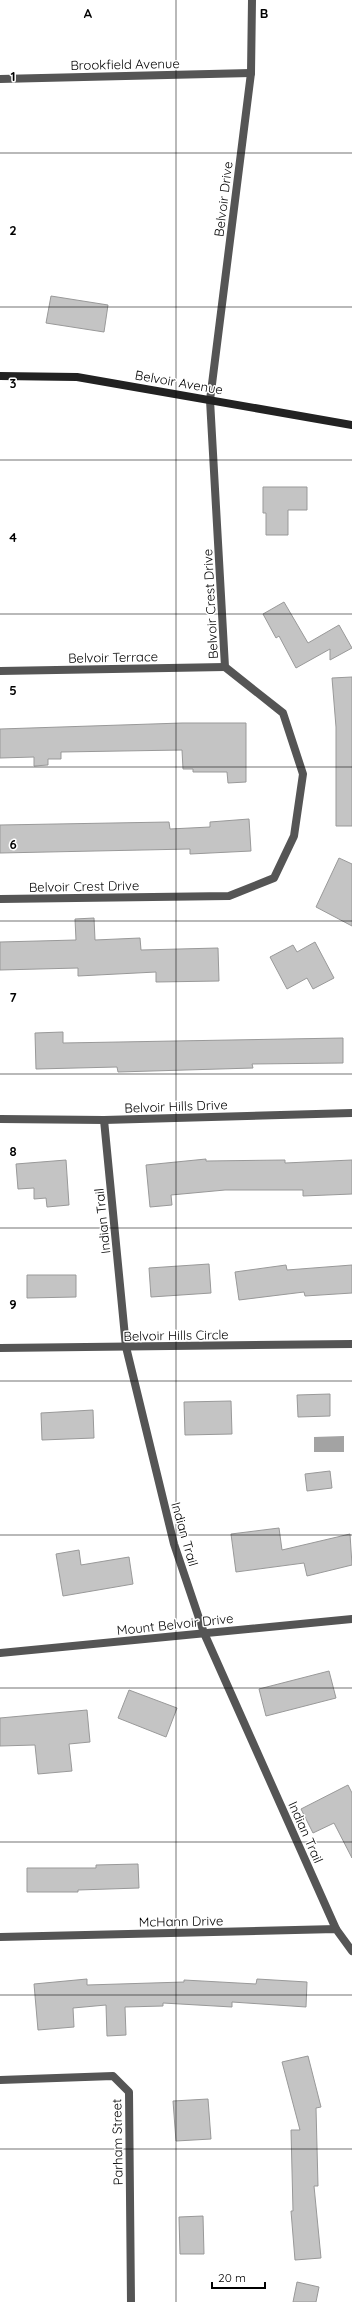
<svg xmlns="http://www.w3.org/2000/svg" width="352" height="2302" viewBox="0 0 352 2302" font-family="Quicksand,sans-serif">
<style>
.water{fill:#a3a3a3}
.building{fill:#c4c4c4;stroke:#999}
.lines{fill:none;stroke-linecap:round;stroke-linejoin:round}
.street{stroke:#555;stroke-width:8}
.secondary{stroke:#222;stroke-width:8}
.grid{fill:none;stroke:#000;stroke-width:1;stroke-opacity:0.55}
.labels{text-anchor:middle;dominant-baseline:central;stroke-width:3;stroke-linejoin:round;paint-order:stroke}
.street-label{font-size:13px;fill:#000;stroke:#fff}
.grid-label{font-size:13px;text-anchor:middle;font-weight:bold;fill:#000;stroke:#fff;stroke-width:3;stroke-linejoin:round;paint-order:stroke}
</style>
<rect width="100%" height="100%" fill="#fff"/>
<path class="water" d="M344,1436V1452H314V1437Z"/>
<g class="building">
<path d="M51,296L108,305L104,332L46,323Z"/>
<path d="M263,487H307V510H288V535H266V513H263Z"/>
<path d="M284,602L308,643L339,625L352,648L330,660V649L296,668L279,636L276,638L263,614Z"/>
<path d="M352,677V826H336V727L332,678Z"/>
<path d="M182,723H246V782L228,783L227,772H193V769H183L182,750L61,752V759H48V765L34,766V757L0,758V729Z"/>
<path d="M249,819L251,851L190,854V849L0,853V825L169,822L170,829L210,827V822Z"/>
<path d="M339,858L352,864V926L316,907Z"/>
<path d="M94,918L95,940L140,938L141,950L218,948L219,981L156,982V972L78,976V968L0,970V942L76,940L75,919Z"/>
<path d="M315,942L334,978L313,989L307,978L287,989L270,957L293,945L297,952Z"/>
<path d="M63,1032V1043L343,1038V1063L252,1064L253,1068L118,1072L117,1067L36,1069L35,1033Z"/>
<path d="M206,1159V1161L285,1160V1163L352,1160V1194L303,1196V1190H225L171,1195L172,1205L150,1207L146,1165Z"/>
<path d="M66,1160L69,1205L47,1207L46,1198L34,1199V1188L18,1189L16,1164Z"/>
<path d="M209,1264L211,1293L151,1297L149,1268Z"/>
<path d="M286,1265L287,1270L352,1265V1293L305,1296L304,1292L239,1300L235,1272Z"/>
<path d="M27,1275H76V1297L27,1298Z"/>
<path d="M330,1394V1416L298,1417L297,1395Z"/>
<path d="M231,1401L232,1434L185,1435L184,1402Z"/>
<path d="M93,1410L94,1438L42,1440L41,1413Z"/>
<path d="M330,1471L332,1488L307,1491L305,1474Z"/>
<path d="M279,1528L282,1550L350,1534L352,1565L307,1576L304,1563L236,1572L231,1534Z"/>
<path d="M79,1550L81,1565L129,1557L133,1584L63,1596L56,1554Z"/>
<path d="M329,1671L336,1698L266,1716L259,1689Z"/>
<path d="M129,1690L177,1708L166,1737L118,1718Z"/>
<path d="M87,1710L90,1742L69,1744L72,1771L38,1774L35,1745L0,1746V1718Z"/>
<path d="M348,1785L352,1793V1858L334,1823L313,1833L301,1809Z"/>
<path d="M138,1864L139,1888L78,1890V1892H27V1868H96V1865Z"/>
<path d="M87,1979V1985L184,1982V1980L256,1984L257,1979L307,1982L306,2007L232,2002V2007L163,2003V2006L125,2007L126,2035L107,2036L106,2005L73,2008L74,2027L38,2030L34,1984Z"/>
<path d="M308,2056L321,2107L316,2108L318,2186H314L321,2258L295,2260L291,2211H293L291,2130H300L282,2062Z"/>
<path d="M208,2099L211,2139L176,2141L173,2101Z"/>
<path d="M203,2216L204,2254H180L179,2217Z"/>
<path d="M297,2282L319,2287L316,2302H293Z"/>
</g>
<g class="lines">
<g class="street">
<path d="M0,79L251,73"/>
<path d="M0,671L225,667"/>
<path d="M0,899L229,896L274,878L294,836L303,774L283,713L225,667L210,400L251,73L252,0"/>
<path d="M0,1119L104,1120L352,1113"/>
<path d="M104,1120L126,1347L174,1544L204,1633L336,1929"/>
<path d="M0,1348L352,1344"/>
<path d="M0,1653L352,1619"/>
<path d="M0,1937L336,1929L352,1951"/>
<path d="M0,2080L113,2076L129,2092L131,2302"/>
</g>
<path class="secondary" d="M0,376L77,377L352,425"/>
</g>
<path class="grid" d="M176,0V2302M0,153H352M0,307H352M0,460H352M0,614H352M0,767H352M0,921H352M0,1074H352M0,1228H352M0,1381H352M0,1535H352M0,1688H352M0,1842H352M0,1995H352M0,2149H352"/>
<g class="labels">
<g class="street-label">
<text transform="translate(125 64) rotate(-1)">Brookfield Avenue</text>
<text transform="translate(223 199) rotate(-83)">Belvoir Drive</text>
<text transform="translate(179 382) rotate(10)">Belvoir Avenue</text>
<text transform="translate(210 604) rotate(-93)">Belvoir Crest Drive</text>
<text transform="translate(113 657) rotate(-1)">Belvoir Terrace</text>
<text transform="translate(84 886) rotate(-1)">Belvoir Crest Drive</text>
<text transform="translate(176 1106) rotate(-2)">Belvoir Hills Drive</text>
<text transform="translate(102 1221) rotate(-96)">Indian Trail</text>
<text transform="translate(176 1335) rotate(-1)">Belvoir Hills Circle</text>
<text transform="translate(185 1534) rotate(74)">Indian Trail</text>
<text transform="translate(175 1624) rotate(-6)">Mount Belvoir Drive</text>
<text transform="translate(306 1832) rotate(66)">Indian Trail</text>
<text transform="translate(181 1921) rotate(-1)">McHann Drive</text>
<text transform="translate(117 2142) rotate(-91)">Parham Street</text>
</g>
</g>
<g class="grid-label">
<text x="88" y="18">A</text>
<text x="264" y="18">B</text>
<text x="13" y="81">1</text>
<text x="13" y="235">2</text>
<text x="13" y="388">3</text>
<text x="13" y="542">4</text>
<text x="13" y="695">5</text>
<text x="13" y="849">6</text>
<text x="13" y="1002">7</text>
<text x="13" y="1156">8</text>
<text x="13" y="1309">9</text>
</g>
<path d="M212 2282v6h53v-6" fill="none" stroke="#000000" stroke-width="2"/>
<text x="218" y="2282" font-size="12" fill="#000000" stroke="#ffffff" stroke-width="3" paint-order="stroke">20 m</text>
</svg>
